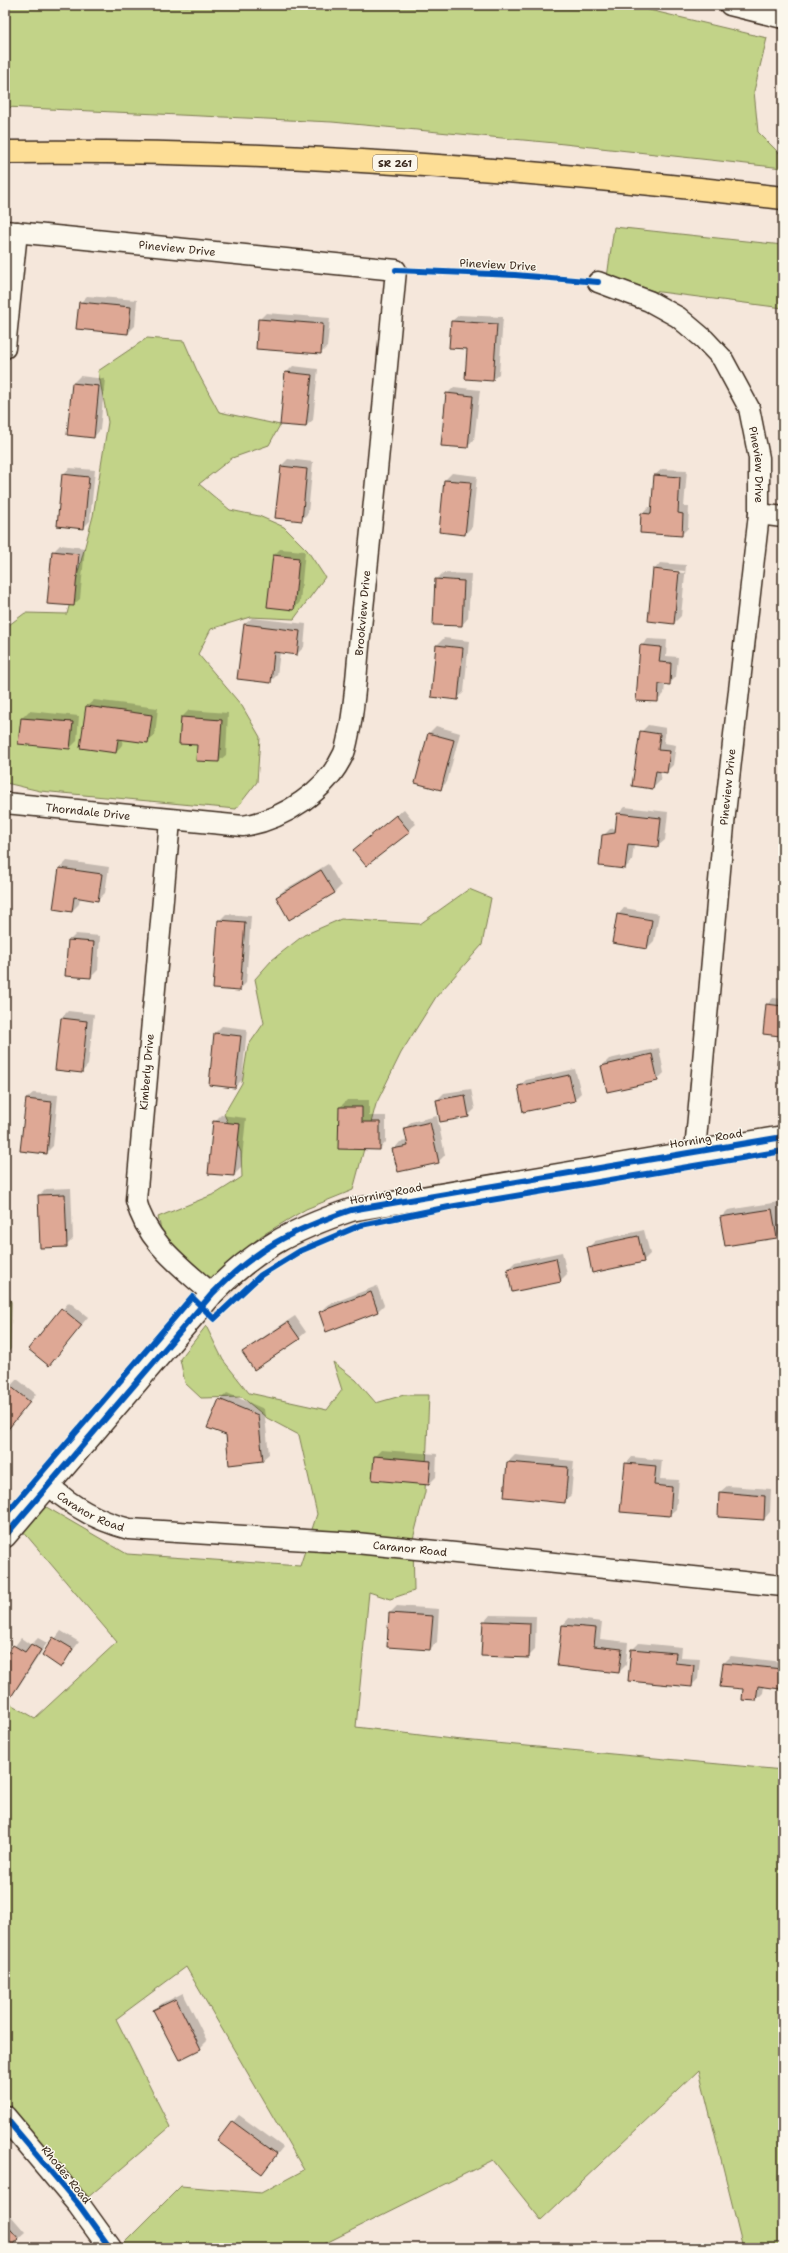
<svg xmlns="http://www.w3.org/2000/svg" width="788" height="2253" viewBox="0 0 788 2253" font-family="'Shantell Sans',sans-serif">
<style>
.green{fill:#c2d388;stroke:#7e7e53}
.shadow{fill:#0003;fill-rule:evenodd}
.building{fill:#dea895;stroke:#3b2a1e}
.lines{fill:none;stroke-linecap:round;stroke-linejoin:round}
.minor-casing{stroke:#3b2a1e;stroke-width:23}
.tertiary-casing{stroke:#3b2a1e;stroke-width:25}
.primary-casing{stroke:#3b2a1e;stroke-width:25}
.minor{stroke:#fbf7ec;stroke-width:20}
.tertiary{stroke:#fbf7ec;stroke-width:22}
.primary{stroke:#fdde96;stroke-width:22}
.cycleway-casing{stroke:#fbf7ec;stroke-width:8}
.cycleway{stroke:#0057b8;stroke-width:6}
.labels{text-anchor:middle;dominant-baseline:central;stroke-width:3;stroke-linejoin:round;paint-order:stroke}
.shield{fill:#fbf7ec;stroke:#75685c;stroke-width:1}
.shield-label{font-size:10px;font-weight:bold;fill:#3b2a1e}
.street-label{font-size:11px;fill:#3b2a1e;stroke:#fbf7ec}
</style>
<rect width="100%" height="100%" fill="#f5e7db"/>
<filter id="ink" filterUnits="userSpaceOnUse"><feTurbulence type="fractalNoise" baseFrequency=".025" numOctaves="2"/><feDisplacementMap in="SourceGraphic" scale="8" xChannelSelector="R" yChannelSelector="G"/><feConvolveMatrix kernelMatrix="1 2 1 2 8 2 1 2 1" color-interpolation-filters="sRGB"/></filter>
<g filter="url(#ink)">
<g class="green">
<path d="M5,5L645,9L767,38L754,91L758,132L783,157V168L555,143L332,122L5,107Z"/>
<path d="M614,227L783,245V308L606,285Z"/>
<path d="M147,338L184,341L198,373L219,412L280,425L269,445L232,458L199,484L230,510L259,516L284,527L307,550L325,577L294,619L250,617L211,629L198,654L242,706L260,737L257,782L236,809L40,791L6,783L5,781V628L25,613L67,614L93,516L108,422L98,371Z"/>
<path d="M469,889L491,898L482,945L436,997L401,1053L376,1104L353,1190L306,1209L261,1236L214,1279L167,1254L158,1217L217,1193L242,1177L241,1152L224,1114L242,1083L248,1046L264,1023L255,979L272,960L304,935L341,919L420,924Z"/>
<path d="M5,1289L11,1302L10,1349L5,1357Z"/>
<path d="M206,1326L223,1360L249,1393L327,1410L342,1390L333,1362L356,1380L376,1403L404,1395H429L425,1492L413,1539L414,1591L390,1599L369,1592L356,1727L452,1739L783,1770V2248H743L699,2070L541,2220L493,2160L316,2248H119L181,2186L261,2193L304,2170L186,1967L116,2019L170,2127L79,2205L5,2117V1701L35,1718L117,1642L16,1523L36,1501L127,1554L300,1566L317,1514L299,1435L267,1418L242,1397L201,1398L185,1383L180,1359Z"/>
</g>
<g class="shadow">
<path d="M87,296L137,300L135,326L128,333L80,303Z"/>
<path d="M266,313L330,318L327,347L321,353L259,320Z"/>
<path d="M459,315L503,317L499,374L492,380L468,348L452,321Z"/>
<path d="M293,366L318,369L313,420L306,426L281,424L286,373Z"/>
<path d="M80,376L105,379L100,430L94,437L73,383Z"/>
<path d="M454,387L480,390L474,440L467,447L447,394Z"/>
<path d="M288,459L313,462L308,513L301,520L281,466Z"/>
<path d="M70,468L95,470L90,521L83,528L63,474Z"/>
<path d="M662,469L687,470L684,507H689L688,528L681,535L642,514L649,507H653L655,475Z"/>
<path d="M452,473L477,476L472,527L465,534L440,531L445,480Z"/>
<path d="M60,545L85,548L80,599L73,605L53,552Z"/>
<path d="M280,549L305,551L300,602L294,609L274,555Z"/>
<path d="M660,563L686,565L681,616L674,623L654,570ZM658,569L685,571L684,573L658,571Z"/>
<path d="M443,573L471,574L468,618L462,625L436,580Z"/>
<path d="M252,618L306,624L304,647L297,654L280,652L277,675L270,682L245,624Z"/>
<path d="M444,638L469,641L464,692L457,699L437,645Z"/>
<path d="M648,639L667,640L666,656L678,657L676,677L669,684H665L664,694L657,701L641,646Z"/>
<path d="M94,700L158,708L155,735L148,742L123,738L122,745L116,752L87,706Z"/>
<path d="M189,710L228,713L226,755L219,761L198,744L182,717Z"/>
<path d="M29,711L79,716L77,741L70,748L19,743L22,718Z"/>
<path d="M648,725L666,728L664,743L676,745L673,765L666,772L661,771L660,781L653,788L641,732Z"/>
<path d="M436,726L460,733L447,782L440,789L416,783L429,733Z"/>
<path d="M625,807L668,812L665,840L658,846L634,844L632,861L625,868L603,836L610,829L617,828L618,814Z"/>
<path d="M404,809L416,824L367,865L355,850Z"/>
<path d="M67,861L109,867L105,893L98,900L80,897L79,904L72,911L54,908L60,868Z"/>
<path d="M328,864L341,886L334,893L277,897L284,890Z"/>
<path d="M624,908L659,914L654,941L647,948L618,915Z"/>
<path d="M226,914L251,916L246,983L239,990L219,921Z"/>
<path d="M76,934L100,936L98,970L91,977L69,941Z"/>
<path d="M773,998L783,999V1064L781,1035L767,1005Z"/>
<path d="M68,1011L94,1014L88,1065L82,1072L61,1018Z"/>
<path d="M222,1026L247,1029L242,1080L235,1087L215,1033Z"/>
<path d="M659,1048L664,1073L657,1080L602,1066L609,1059Z"/>
<path d="M575,1069L581,1093L574,1100L519,1086L526,1080Z"/>
<path d="M471,1089L475,1109L468,1116L437,1100L444,1093Z"/>
<path d="M33,1093L58,1095L53,1146L46,1153L26,1099Z"/>
<path d="M347,1100H369V1116H386V1142L380,1149L340,1107Z"/>
<path d="M221,1115L246,1118L241,1168L234,1175L214,1122Z"/>
<path d="M437,1116L445,1155L438,1162L394,1149L400,1142L408,1141L405,1129L411,1122Z"/>
<path d="M71,1188L73,1239L66,1246L39,1196L46,1189Z"/>
<path d="M779,1202L783,1230L776,1237L721,1217L728,1210Z"/>
<path d="M644,1230L650,1254L643,1261L588,1248L595,1241Z"/>
<path d="M562,1252L567,1274L560,1281L508,1269L515,1262Z"/>
<path d="M377,1286L384,1305L378,1311L320,1312L327,1305Z"/>
<path d="M69,1302L88,1317L49,1364L30,1349Z"/>
<path d="M295,1316L306,1332L299,1338L243,1352L250,1346Z"/>
<path d="M17,1379L36,1394L5,1433V1392Z"/>
<path d="M227,1393L264,1409L269,1454L262,1460L227,1435L220,1400Z"/>
<path d="M381,1450L437,1454L436,1477L429,1484L375,1456Z"/>
<path d="M515,1455L574,1461L571,1495L564,1502L505,1497L508,1462Z"/>
<path d="M632,1457L662,1460L660,1479L679,1480L676,1509L669,1515L626,1464Z"/>
<path d="M727,1486L771,1489L770,1512L764,1519L720,1492Z"/>
<path d="M397,1606L439,1609L437,1642L430,1649L390,1613Z"/>
<path d="M490,1615L536,1616L535,1650L528,1657L484,1622Z"/>
<path d="M569,1618L602,1622L600,1639L628,1642L626,1665L619,1672L558,1665L563,1625Z"/>
<path d="M61,1631L79,1642L61,1666L43,1655Z"/>
<path d="M21,1638L31,1645L38,1638L47,1643L17,1689L11,1696L5,1692V1659Z"/>
<path d="M639,1643L682,1647L681,1657L700,1658L698,1679L691,1686L632,1650Z"/>
<path d="M731,1656L783,1662V1684L780,1688L764,1686L763,1693L756,1700L744,1688L722,1686L724,1663Z"/>
<path d="M183,1993L207,2041L200,2048L155,2010L161,2004Z"/>
<path d="M239,2115L283,2147L262,2173L233,2122Z"/>
<path d="M5,2209L25,2232L7,2248H5Z"/>
</g>
<g class="building">
<path d="M79,302L131,307L128,334L76,329Z"/>
<path d="M258,319L323,324L321,354L256,349Z"/>
<path d="M451,321L497,324L493,381L465,379L467,349L449,348Z"/>
<path d="M285,372L312,375L306,427L280,425Z"/>
<path d="M72,383L99,386L94,438L67,435Z"/>
<path d="M446,393L473,396L468,448L441,446Z"/>
<path d="M281,466L307,469L302,521L275,518Z"/>
<path d="M62,474L89,477L84,529L57,526Z"/>
<path d="M654,475L680,477L678,513L683,514L682,536L640,533L641,513L651,514Z"/>
<path d="M444,480L471,482L465,535L439,532Z"/>
<path d="M52,551L79,554L74,606L47,604Z"/>
<path d="M273,555L299,558L294,610L267,607Z"/>
<path d="M653,569L679,572L674,624L648,621Z"/>
<path d="M435,579L464,581L462,626L433,625Z"/>
<path d="M244,624L300,631L297,655L274,652L271,683L237,679Z"/>
<path d="M436,645L463,648L458,700L431,697Z"/>
<path d="M640,645L661,647L659,662L671,663L670,685L659,684L658,702L636,701Z"/>
<path d="M86,706L152,715L148,743L118,739L116,753L80,748Z"/>
<path d="M181,717L222,720L219,762L196,761L197,745L179,744Z"/>
<path d="M21,718L73,722L70,749L18,744Z"/>
<path d="M640,731L660,734L658,750L670,751L667,773L656,771L653,789L632,786Z"/>
<path d="M428,733L454,740L441,790L415,783Z"/>
<path d="M617,813L661,818L658,847L628,844L625,869L599,866L602,835L615,833Z"/>
<path d="M396,815L410,832L366,866L353,850Z"/>
<path d="M782,842H783V861H780Z"/>
<path d="M59,868L102,874L98,901L74,897L72,912L53,909Z"/>
<path d="M321,870L335,893L289,920L276,897Z"/>
<path d="M617,914L652,920L647,949L612,943Z"/>
<path d="M218,920L245,922L240,991L213,989Z"/>
<path d="M68,940L94,942L91,978L65,976Z"/>
<path d="M766,1004L783,1006V1065L777,1064L780,1036L763,1034Z"/>
<path d="M61,1018L87,1021L82,1073L55,1070Z"/>
<path d="M214,1033L241,1036L235,1088L209,1085Z"/>
<path d="M652,1054L658,1081L607,1092L601,1066Z"/>
<path d="M569,1075L575,1101L523,1112L518,1086Z"/>
<path d="M465,1095L469,1117L440,1122L436,1100Z"/>
<path d="M26,1099L52,1102L47,1154L20,1151Z"/>
<path d="M339,1107H362V1122H380V1150L338,1149Z"/>
<path d="M213,1121L240,1124L234,1176L208,1174Z"/>
<path d="M430,1122L439,1163L398,1172L392,1149L408,1146L404,1128Z"/>
<path d="M65,1194L67,1247L40,1248L38,1195Z"/>
<path d="M772,1209L777,1238L725,1246L720,1217Z"/>
<path d="M638,1236L644,1262L592,1273L587,1247Z"/>
<path d="M556,1258L561,1282L512,1292L507,1269Z"/>
<path d="M371,1292L378,1312L326,1332L319,1312Z"/>
<path d="M61,1308L82,1325L49,1366L28,1349Z"/>
<path d="M288,1322L300,1339L254,1370L242,1352Z"/>
<path d="M9,1385L30,1402L5,1433V1390Z"/>
<path d="M219,1399L258,1415L263,1461L229,1465L226,1435L207,1428Z"/>
<path d="M374,1456L431,1461L429,1485L372,1480Z"/>
<path d="M507,1462L568,1467L565,1503L504,1497Z"/>
<path d="M625,1463L656,1466L654,1485L672,1487L670,1516L620,1512Z"/>
<path d="M719,1492L765,1496L764,1520L718,1517Z"/>
<path d="M389,1613L433,1616L430,1650L387,1647Z"/>
<path d="M483,1621L530,1623L529,1658L481,1656Z"/>
<path d="M562,1625L596,1628L594,1646L622,1649L619,1673L557,1666Z"/>
<path d="M53,1637L73,1649L61,1668L42,1655Z"/>
<path d="M31,1644L41,1650L11,1697L5,1693V1657L13,1645L25,1652Z"/>
<path d="M631,1649L676,1653L675,1663L694,1665L692,1687L628,1681Z"/>
<path d="M723,1663L782,1669L780,1689L758,1686L756,1701L742,1700L743,1689L720,1687Z"/>
<path d="M176,1999L201,2049L179,2060L153,2010Z"/>
<path d="M232,2121L277,2154L262,2174L217,2141Z"/>
<path d="M5,2223L19,2239L9,2248H5Z"/>
</g>
<g class="lines">
<defs>
<g id="minor">
<path d="M730,5L783,18"/>
<path id="s1" d="M5,231L396,270C385,389 374,508 361,627C357,661 356,695 350,728C348,736 347,745 344,753C327,791 283,820 243,826L5,803"/>
<path id="s2" d="M598,282L649,301L678,317L704,339L722,358L749,408L759,458V514L725,814L695,1151"/>
<path d="M5,348L17,232"/>
<path d="M759,514L783,517"/>
<path d="M170,821L136,1200C146,1242 182,1267 212,1294"/>
<path id="s3" d="M49,1485C72,1507 98,1521 129,1529L356,1543L783,1586"/>
</g>
<g id="tertiary">
<path d="M5,1536L212,1294C255,1249 292,1230 351,1210L783,1137"/>
<path d="M5,2117L79,2205L110,2248"/>
</g>
<path id="primary" d="M5,152C265,149 524,169 783,198"/>
</defs>
<use href="#minor" class="minor-casing"/>
<use href="#tertiary" class="tertiary-casing"/>
<use href="#primary" class="primary-casing"/>
<use href="#minor" class="minor"/>
<use href="#tertiary" class="tertiary"/>
<use href="#primary" class="primary"/>
<defs>
<g id="cycleway">
<path d="M396,270L515,275L598,282"/>
<path d="M5,1515L192,1297L214,1319L261,1275L300,1251L361,1225L449,1207L783,1151"/>
<path d="M5,1536L212,1294C255,1249 292,1230 351,1210L783,1137"/>
<path d="M5,2117L79,2205L110,2248"/>
</g>
</defs>
<use href="#cycleway" class="cycleway-casing"/>
<use href="#cycleway" class="cycleway"/>
</g>
</g>
<g class="labels">
<rect class="shield" x="373" y="155" width="44" height="16" rx="3"/>
<g class="shield-label">
<text x="395" y="163">SR 261</text>
</g>
<g class="street-label">
<text stroke="none"><textPath href="#s1" startOffset="173">Pineview Drive</textPath></text>
<text transform="translate(498 265) rotate(3)">Pineview Drive</text>
<text stroke="none"><textPath href="#s2" startOffset="262">Pineview Drive</textPath></text>
<text transform="translate(363 613) rotate(-85)">Brookview Drive</text>
<text transform="translate(728 787) rotate(-84)">Pineview Drive</text>
<text transform="translate(88 812) rotate(6)">Thorndale Drive</text>
<text transform="translate(147 1072) rotate(-85)">Kimberly Drive</text>
<text transform="translate(706 1139) rotate(-9)">Horning Road</text>
<text transform="translate(386 1194) rotate(-11)">Horning Road</text>
<text stroke="none"><textPath href="#s3" startOffset="50">Caranor Road</textPath></text>
<text stroke="none"><textPath href="#s3" startOffset="374">Caranor Road</textPath></text>
<text transform="translate(66 2175) rotate(51)">Rhodes Road</text>
</g>
</g>
<rect width="788" height="2253" fill="none" stroke="#fbf7ec" stroke-width="20"/>
<rect x="10" y="10" width="768" height="2233" fill="none" stroke="#3b2a1e" stroke-width="1.5" filter="url(#ink)"/>
</svg>
